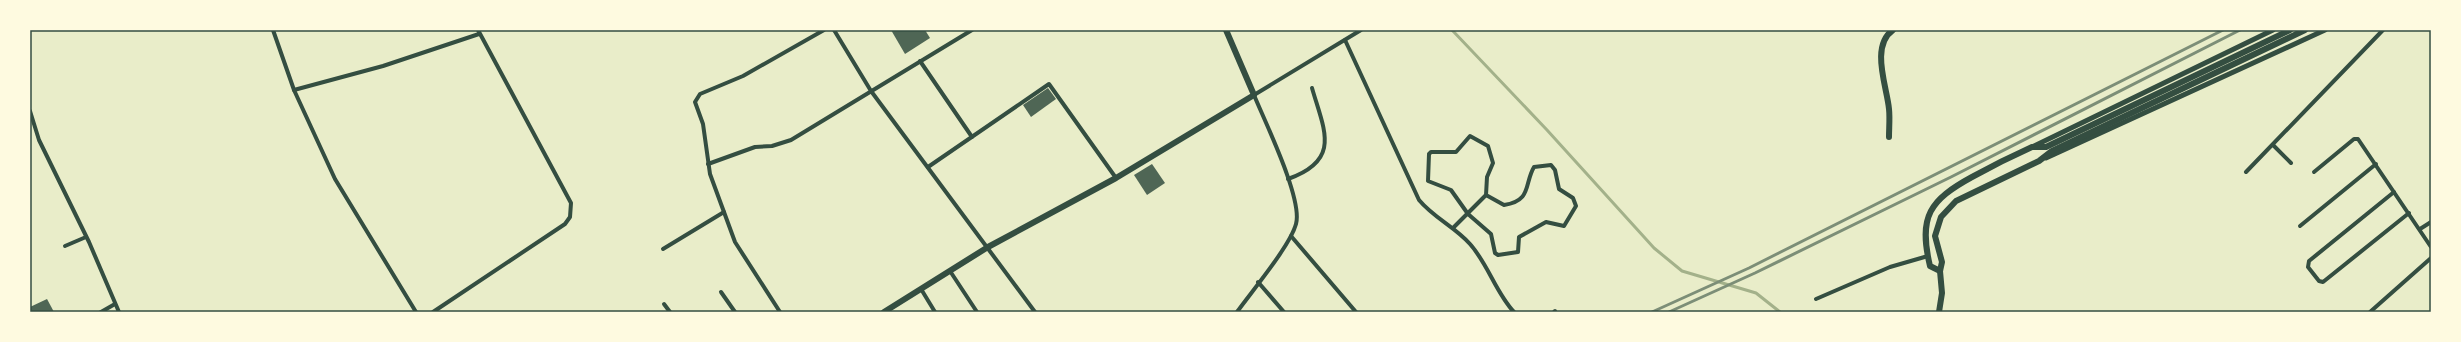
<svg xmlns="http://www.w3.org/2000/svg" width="2461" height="342" viewBox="0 0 2461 342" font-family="'Public Sans',sans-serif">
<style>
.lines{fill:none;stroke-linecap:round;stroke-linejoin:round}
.stream{stroke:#a3b18a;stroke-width:3}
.building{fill:#4f6655}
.minor{stroke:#344e41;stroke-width:4}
.tertiary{stroke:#344e41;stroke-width:5}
.secondary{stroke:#344e41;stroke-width:6}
.rail{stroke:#7c8e77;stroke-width:3}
.neatline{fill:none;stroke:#344e41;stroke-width:1.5}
</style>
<rect width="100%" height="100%" fill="#e9edc9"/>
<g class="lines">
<path class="stream" d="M1452,30L1547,130L1654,248L1682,271L1756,293L1780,312"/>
</g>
<g class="building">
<path d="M891,30H925L930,38L905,54Z"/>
<path d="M1048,88L1056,99L1031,117L1023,105Z"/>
<path d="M1152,164L1165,183L1147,195L1134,175Z"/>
<path d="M47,299L54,312H30V307Z"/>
</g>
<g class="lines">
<g class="minor">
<path d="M273,30L294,90L335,179L416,312"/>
<path d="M834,30L871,91L1035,312"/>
<path d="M1345,40L1419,200C1434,218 1455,227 1470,244C1488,264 1496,293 1514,312"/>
<path d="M920,61L972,137"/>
<path d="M294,90L383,66L479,34"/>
<path d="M30,111L39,140L89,242L119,312"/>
<path d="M2273,145L2291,163"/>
<path d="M708,164L755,147L772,146L791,140L972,30"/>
<path d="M928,167L1049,84L1116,178"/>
<path d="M2246,172L2383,30"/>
<path d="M2314,172L2354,139H2358L2431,247"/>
<path d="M1288,179C1342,160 1324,130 1312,88"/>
<path d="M2394,192L2309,261L2308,267L2319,281L2323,282L2409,213"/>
<path d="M2300,226L2376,164"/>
<path d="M1453,228L1486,195L1487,177L1493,163L1488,146L1470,136L1456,152H1431L1429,154L1428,181L1451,190L1468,214L1491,234L1495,253L1498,255L1518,252L1519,237L1546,222L1564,226L1576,206L1573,198L1559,189L1555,170L1551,165L1534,167C1524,184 1532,201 1504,205L1486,195"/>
<path d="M2420,229L2431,222"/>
<path d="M1291,236L1356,312"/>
<path d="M65,246L86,237"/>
<path d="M663,249L724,212"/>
<path d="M950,271L977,312"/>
<path d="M1258,282L1284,312"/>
<path d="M921,289L935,312"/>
<path d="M721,292L735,312"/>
<path d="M1816,299L1890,267L1928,256"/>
<path d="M664,304L670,312"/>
<path d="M101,312L115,304"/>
<path d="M433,312L565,224L570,217L571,203L478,30"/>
<path d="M780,312L735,242L710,174L703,124L695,102L700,94L743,76L824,30"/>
<path d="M1237,312C1252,291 1290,246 1296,224C1303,199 1265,122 1254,95L1361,30"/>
<path d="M1554,312L1555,311"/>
<path d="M2370,312L2431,258"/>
</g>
<g class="tertiary">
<path d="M2032,147L2273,30"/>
<path d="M2046,158L2325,30"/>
</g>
<g class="secondary">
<path d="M1889,137C1889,128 1890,118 1889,109C1887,87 1870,46 1893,30"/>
<path d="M1940,271L1930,266C1918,216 1930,200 1972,177C1992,166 2012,156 2032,147H2046L2290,30"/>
<path d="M884,312L988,247L1116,178L1254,95L1226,30"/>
<path d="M1939,312L1942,293L1940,271L1942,262L1935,236L1941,217L1956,201L2039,161L2052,151L2305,30"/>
</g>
<g class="rail">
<path d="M1652,312L1749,268L2223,30"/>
<path d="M1669,312L1755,273L1951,177L2240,30"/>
</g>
</g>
<rect width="2461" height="342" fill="none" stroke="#fefae0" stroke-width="62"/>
<rect x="31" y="31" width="2399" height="280" class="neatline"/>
</svg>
